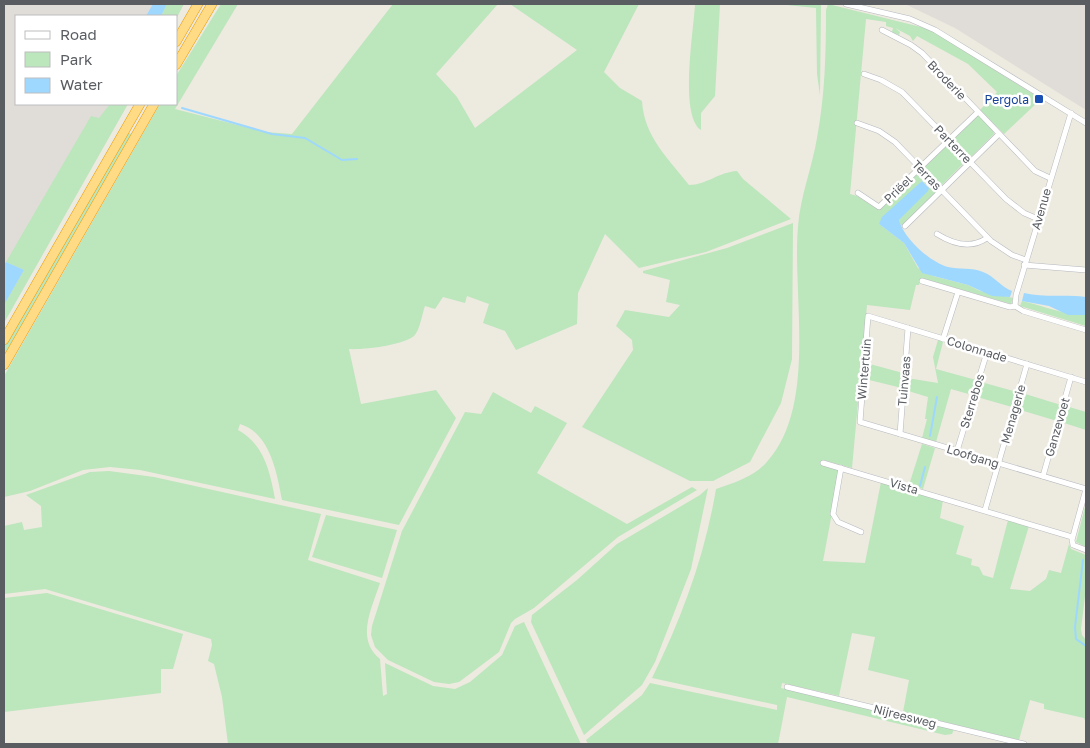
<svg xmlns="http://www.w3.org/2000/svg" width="1090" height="748" viewBox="0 0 1090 748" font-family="'Golos Text',sans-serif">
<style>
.industrial{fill:#e0ddd8}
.green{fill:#bce6bb}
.water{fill:#9ed8ff}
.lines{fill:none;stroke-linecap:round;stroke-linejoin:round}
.stream{stroke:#9ed8ff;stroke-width:2}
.street-casing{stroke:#b6b9be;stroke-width:6}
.highway-casing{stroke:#ed9a00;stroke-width:10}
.street{stroke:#fff;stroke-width:5}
.highway{stroke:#ffdb85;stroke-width:9}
.transit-dot{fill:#1a4fb4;stroke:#fff;stroke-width:2}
.labels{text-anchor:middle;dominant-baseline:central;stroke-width:5;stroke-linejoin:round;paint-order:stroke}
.street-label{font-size:12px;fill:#595d62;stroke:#fff}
.transit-label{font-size:12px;fill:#164399;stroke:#fff;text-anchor:end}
</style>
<rect width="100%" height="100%" fill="#edeae0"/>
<g class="industrial">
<path d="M4,4H171L164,16H16V104H116L4,307Z"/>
<path d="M905,4H1086V110L955,28Z"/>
</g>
<g class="green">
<path d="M167,4H184L176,19V16H161Z"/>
<path d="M221,4H238L175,109L265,132L292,134L393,4H498L436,74L457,97L475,128L577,50L510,4H639L604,72L620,88L642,101C644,137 669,159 689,185C706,185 719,172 737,171L743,179L791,219L706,252L639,268L605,234L578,293L577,324L516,350L505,331L483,323L489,304L467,296L465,303L443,297L435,309L425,306C422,314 420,330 414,336C403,345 364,350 349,349L361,404L436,390L456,418L399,525L282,500C277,473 270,433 240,424L238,430C264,444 270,472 275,499L140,470L110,467L83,470L30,491L4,497V376L160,104H176V76Z"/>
<path d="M695,4H720L715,96L701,113V130C679,115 694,29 695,4Z"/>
<path d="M777,4H821L820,95L817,74L816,8Z"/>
<path d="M828,4L929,29L1041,99L1004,134L980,110L997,92L968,64L917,36L913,41L910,36L895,28L900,32L899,35L892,32L893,28L886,26V22L866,19L850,194L857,196L879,210L917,174L921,173L935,188V193L901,226L899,220L929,187L922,181L879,224L904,243L918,268L933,276L968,285L980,291L1013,298L1011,304L921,278L919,285H916L910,310L867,305L852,468L823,460L822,465L840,470L823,561L865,563L881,482L943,500L940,518L964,526L956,554L972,559L971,565L979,567L983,575L993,578L1008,520L1029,526L1010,589L1030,591L1046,579L1049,570L1061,573L1069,544L1071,549L1086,555V588L1081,629L1082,635L1086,640V723L1084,718L1044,709V704L1030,700L1019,740L903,712L909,680L868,670L875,637L852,633L839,696L782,683L781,688L954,729L952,734L945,735L787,697L778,744H588L586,740L642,695L650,683L777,710V705L652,678C682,618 705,555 716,489C734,483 753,477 766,463C818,407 792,296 798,227C800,197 812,168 817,138C825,96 826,53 826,10Z"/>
<path d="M110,104H128L4,323V305L24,270L6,262L91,116L99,118Z"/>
<path d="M976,116H979L993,130L994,134L971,157L954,139Z"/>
<path d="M125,131L133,135L4,358V342Z"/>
<path d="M947,145H951L965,162L941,186L924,168Z"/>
<path d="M793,223L792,359L781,403L750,462L713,481H690L582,427L633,350L632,340L616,326L625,310L669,317L680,305L666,302L670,280L643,273V271L727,248Z"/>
<path d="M1022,301C1044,306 1065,315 1086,315V326L1020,306Z"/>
<path d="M938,340L943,342L936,369L976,380L972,395L951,389L936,442L922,438L927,419H925L928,397L905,390L907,378L938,383L933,357Z"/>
<path d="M866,363L903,373L902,388L865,379Z"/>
<path d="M981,382L1017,392L1012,407L977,397Z"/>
<path d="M493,392L531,413L535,406L567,423L537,473L627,524L692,487L697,490L618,537L534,608L515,619L511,623L499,652L459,682L449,684L434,682L388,660L375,647L371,635L372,626L402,531L465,412L481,414Z"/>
<path d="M1022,393L1061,405L1057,421L1017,409Z"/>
<path d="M1066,406L1086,412V430L1061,422Z"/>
<path d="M922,444L935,448L923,489L909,485Z"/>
<path d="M109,471L154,477L321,514L308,560L380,583C372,608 355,639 380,659L383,696L387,694L385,663L433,686L455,689L470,682L502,655L515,626L524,622L581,744H228L222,697L214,664L208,661L212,645L211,639L45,589L4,594V526L22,522L24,530L42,527L41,506L26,495L90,472Z"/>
<path d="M708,488L691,569L655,662L642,685L584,735L531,622L532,615L577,580L617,544L700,495Z"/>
<path d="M1086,503V547L1076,542Z"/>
<path d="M326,515L397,530L382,578L312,557Z"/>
<path d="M47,593L183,634L173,669H161V693L4,712V598Z"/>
</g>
<g class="water">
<path d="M153,4H167L161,16H146Z"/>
<path d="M922,181L929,188L928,191L899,220C904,239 930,262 948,267C959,270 972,267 983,272C994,276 1001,287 1012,291L1010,297L992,296L968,285L922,273L904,243L879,224L882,217Z"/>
<path d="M6,262L24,270L4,305V265Z"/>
<path d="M1024,293C1045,298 1065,294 1086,297V315H1068L1049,306L1022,301Z"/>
</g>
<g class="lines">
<g class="stream">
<path d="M182,108L272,134L305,138L342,160L357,159"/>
<path d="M930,436L937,397"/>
<path d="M920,486L925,467"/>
<path d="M1083,560L1075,627L1076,639L1086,646"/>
</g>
<defs>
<g id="street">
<path d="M846,4L910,19L935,30L1086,123"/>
<path d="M882,30L911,45L922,53L1035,171L1050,178"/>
<path d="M864,74L881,80L902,92L1006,199L1024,213L1038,219"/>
<path d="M857,123L879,131L895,142L991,241L1012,255L1026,260"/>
<path d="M858,193L879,207L978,112"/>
<path d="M905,226L999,134"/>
<path d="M937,234C953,244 971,249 987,238"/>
<path d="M1024,265L1086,270"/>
<path d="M922,281L1010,307L1015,306"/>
<path d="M1015,306L1016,295L1071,113"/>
<path d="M1015,306L1023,311L1086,330"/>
<path d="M943,339L958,292"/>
<path d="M1086,382L868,316L860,422L1086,489L1072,540L1073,545L1086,550"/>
<path d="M900,434L908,328"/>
<path d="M957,451L987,352"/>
<path d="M823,463L1072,537"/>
<path d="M841,468L833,514L838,522L861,532"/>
<path d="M1043,476L1071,377"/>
<path d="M985,510L1027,364"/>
<path d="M787,687L1024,744"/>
</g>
<g id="highway">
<path d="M176,42L198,4"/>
<path d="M176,65L212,4"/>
<path d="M4,340L140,104"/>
<path d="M4,365L154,104"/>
</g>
</defs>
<use href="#street" class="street-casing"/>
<use href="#highway" class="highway-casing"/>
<use href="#street" class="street"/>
<use href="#highway" class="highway"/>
</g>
<rect class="transit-dot" x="1034" y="94" width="10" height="10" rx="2.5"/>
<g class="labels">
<g class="street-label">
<text transform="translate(947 80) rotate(46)">Broderie</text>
<text transform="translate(953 144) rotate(46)">Parterre</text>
<text transform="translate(927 175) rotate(46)">Terras</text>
<text transform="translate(898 189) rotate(-44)">Priëel</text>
<text transform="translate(1041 209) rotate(-74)">Avenue</text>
<text transform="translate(977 349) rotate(17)">Colonnade</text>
<text transform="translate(864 369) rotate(-85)">Wintertuin</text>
<text transform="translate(904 381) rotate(-85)">Tuinvaas</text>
<text transform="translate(972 401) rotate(-73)">Sterrebos</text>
<text transform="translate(1013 414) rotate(-74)">Menagerie</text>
<text transform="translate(1057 427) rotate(-74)">Ganzevoet</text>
<text transform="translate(973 456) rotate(17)">Loofgang</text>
<text transform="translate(904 486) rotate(16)">Vista</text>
<text transform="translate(905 716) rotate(14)">Nijreesweg</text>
</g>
<g class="transit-label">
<text x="1029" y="99">Pergola</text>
</g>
</g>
<rect width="1090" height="748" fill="none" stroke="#595d62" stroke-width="10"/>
<rect x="15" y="15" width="162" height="90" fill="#ffffff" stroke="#bdbec0"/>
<rect x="25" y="31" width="25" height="8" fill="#ffffff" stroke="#bdbec0"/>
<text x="60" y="40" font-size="15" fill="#595d62">Road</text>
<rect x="25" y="52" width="25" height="15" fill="#bce6bb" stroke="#bdbec0"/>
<text x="60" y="65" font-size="15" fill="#595d62">Park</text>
<rect x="25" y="78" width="25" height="15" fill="#9ed8ff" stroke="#bdbec0"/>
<text x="60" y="90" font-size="15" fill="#595d62">Water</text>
</svg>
